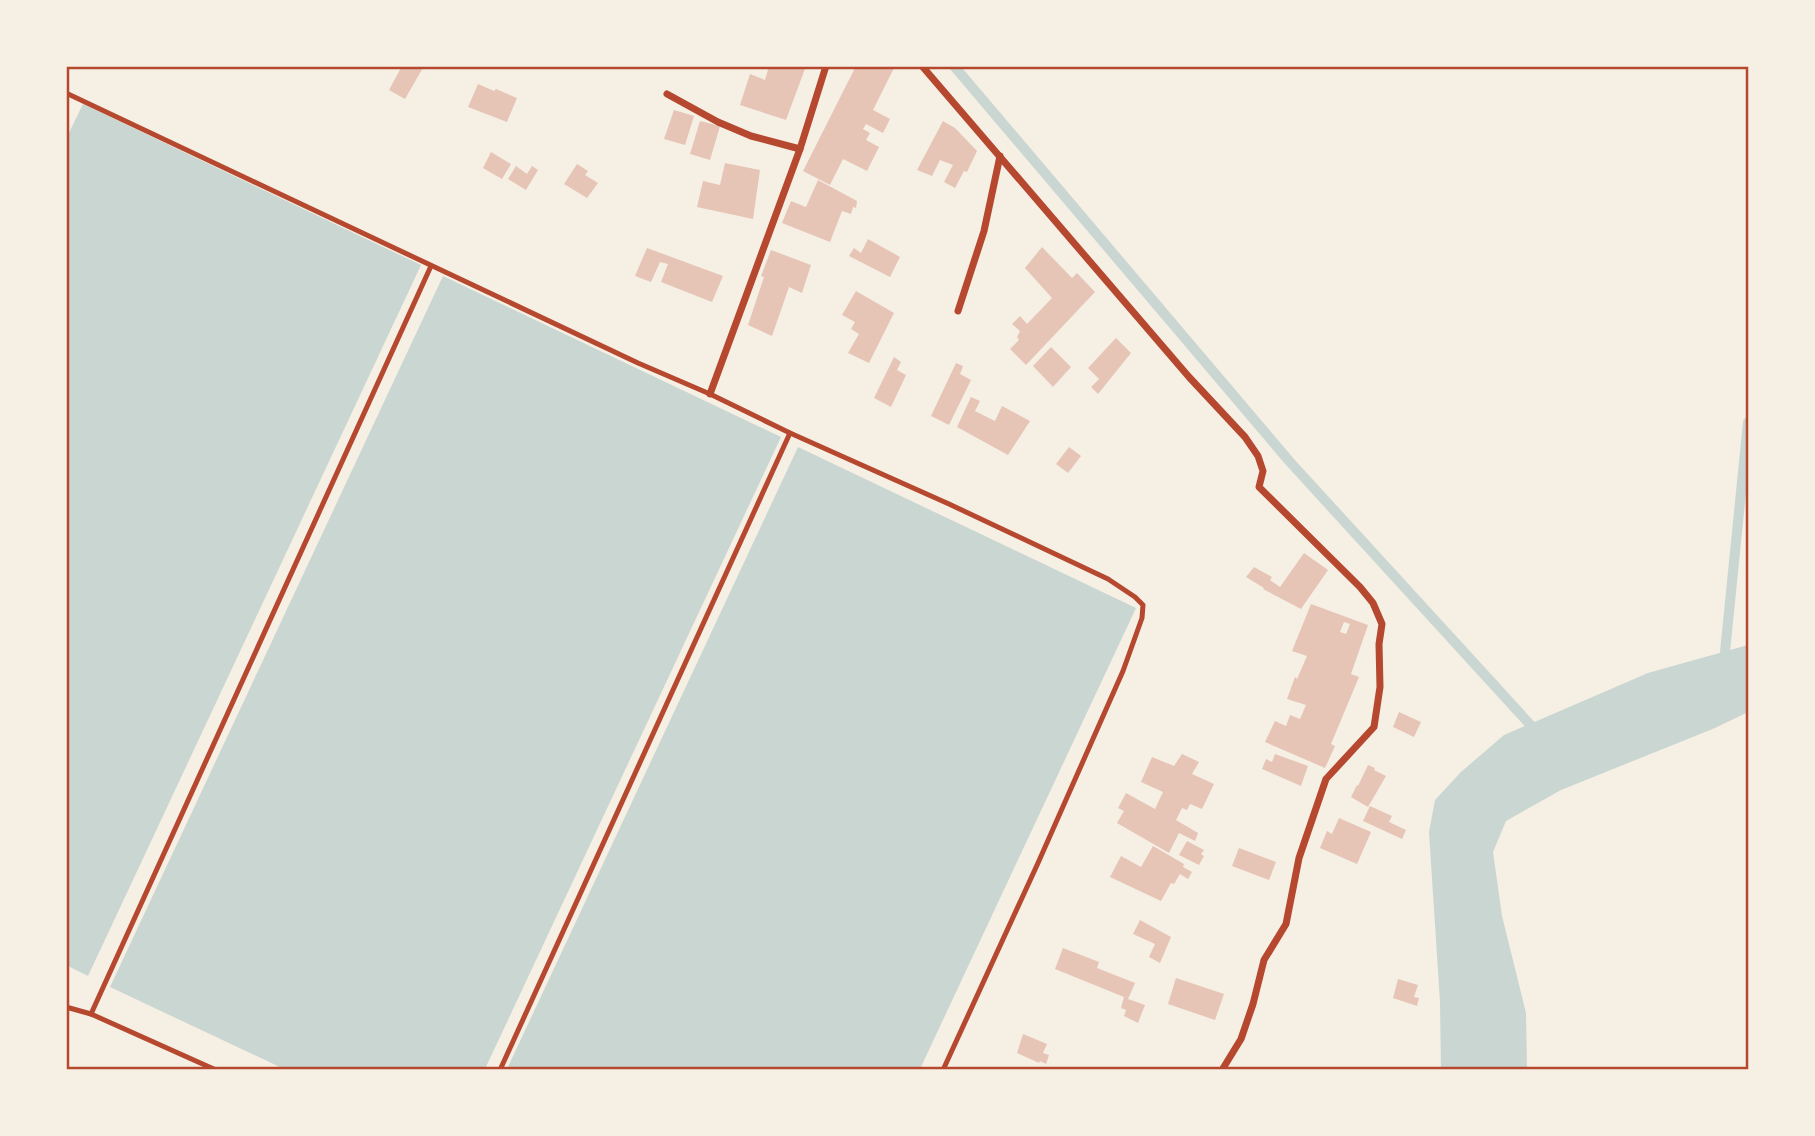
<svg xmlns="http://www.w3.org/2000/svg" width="1815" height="1136" viewBox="0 0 1815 1136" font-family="'Golos Text',sans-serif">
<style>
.water{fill:#c9d6d2}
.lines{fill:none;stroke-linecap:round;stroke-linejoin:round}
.stream{stroke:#c9d6d2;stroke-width:10}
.building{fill:#e6c5b7;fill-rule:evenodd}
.service{stroke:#b5482f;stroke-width:5}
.minor{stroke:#b5482f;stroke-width:7}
.neatline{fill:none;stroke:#b5482f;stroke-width:2.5}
</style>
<rect width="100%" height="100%" fill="#f6efe4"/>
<g class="water">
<path d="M83,104L421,265L88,976L66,965V139Z"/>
<path d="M443,276L781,437L485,1069H284L110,987Z"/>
<path d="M798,447L1136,608L920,1069H507Z"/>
<path d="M1748,645V712L1715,728L1561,790L1506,821L1493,852L1502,916L1526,1013L1527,1069H1441L1440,1002L1429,832L1435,800L1461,772L1504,735L1648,673Z"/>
</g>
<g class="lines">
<g class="stream">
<path d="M954,66L1290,462L1537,732"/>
<path d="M1724,662L1748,422"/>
</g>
</g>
<g class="building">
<path d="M402,66H424L405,99L389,90Z"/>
<path d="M769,66H806L786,120L740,105L750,74L765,80Z"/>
<path d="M856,66H895L873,110L890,119L883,133L866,124L863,129L870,133L866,140L879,147L867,171L843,159L830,185L803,171Z"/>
<path d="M478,84L494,91L496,89L517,98L507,122L468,107Z"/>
<path d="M674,110L694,116L685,145L664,139Z"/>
<path d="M700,121L720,126L710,160L690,154Z"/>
<path d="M943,121L955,128L977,151L967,172L964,171L955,188L944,182L953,165L940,160L932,176L917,170Z"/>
<path d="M491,152L511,164L502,179L483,168Z"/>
<path d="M725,163L760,170L753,219L697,207L703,181L720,185Z"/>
<path d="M577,164L588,171L585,175L598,183L587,198L564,184Z"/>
<path d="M516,166L527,174L532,166L538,170L526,190L508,179Z"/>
<path d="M818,180L857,201L856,208L853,207L851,214L842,211L830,242L782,223L791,201L806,207Z"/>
<path d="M868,239L900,257L890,277L849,256L854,248L861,253Z"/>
<path d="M1042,247L1072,278L1077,273L1095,292L1026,365L1010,349L1019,340L1017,337L1020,331L1012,324L1020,316L1027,324L1052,298L1025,268Z"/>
<path d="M647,248L723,276L712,302L661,282L668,264L660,262L651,282L635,276Z"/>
<path d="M771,250L811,265L802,293L789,287L772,336L748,325L764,277L761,276Z"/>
<path d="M856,291L894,313L869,363L848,353L859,334L851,329L855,322L842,315Z"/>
<path d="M1116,338L1131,353L1098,394L1091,387L1099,379L1088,368Z"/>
<path d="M1051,347L1071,367L1053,387L1033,366Z"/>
<path d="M894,357L901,362L897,370L906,375L891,407L874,398Z"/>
<path d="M956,363L963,366L960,374L971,380L949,425L931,416Z"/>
<path d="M971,397L980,401L975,411L995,421L1002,406L1030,421L1008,455L957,427Z"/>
<path d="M1069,447L1081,456L1068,473L1056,464Z"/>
<path d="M1304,553L1328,570L1301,609L1263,589L1264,588L1246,577L1254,567L1272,577L1270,580L1280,587Z"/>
<path d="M1311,604L1368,625L1351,674L1359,677L1331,744L1335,746L1325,768L1265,742L1275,721L1286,726L1290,715L1300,719L1306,705L1287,699L1295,677L1297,679L1307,656L1292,651ZM1344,622L1350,624L1346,634L1340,632Z"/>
<path d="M1399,712L1421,722L1414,737L1393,727Z"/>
<path d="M1182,754L1199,762L1192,774L1214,784L1202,809L1190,804L1187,810L1182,808L1176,820L1198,833L1195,841L1179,833L1169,853L1117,823L1124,811L1118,808L1126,793L1155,809L1163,792L1141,782L1152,757L1174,766Z"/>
<path d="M1275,754L1308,766L1301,786L1262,769L1266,759L1272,762Z"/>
<path d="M1368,765L1375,768L1374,770L1386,776L1368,807L1351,797L1357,785L1358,786Z"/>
<path d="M1370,806L1392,816L1389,822L1406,830L1402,839L1363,821Z"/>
<path d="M1339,818L1371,832L1357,864L1320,848L1327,831L1332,834Z"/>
<path d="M1187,841L1204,850L1201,854L1204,856L1199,865L1179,855Z"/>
<path d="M1153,846L1184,864L1183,867L1192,872L1188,879L1180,874L1174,884L1171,883L1161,901L1110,877L1121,856L1141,867Z"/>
<path d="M1239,848L1276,862L1269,880L1232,866Z"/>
<path d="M1140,920L1171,937L1160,963L1149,957L1155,944L1133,934Z"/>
<path d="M1063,948L1099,962L1097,968L1135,983L1128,999L1145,1005L1138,1023L1124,1016L1126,1010L1121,1008L1124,997L1055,969Z"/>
<path d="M1176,978L1224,994L1215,1020L1168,1004Z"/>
<path d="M1398,979L1418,985L1414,997L1419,998L1417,1006L1393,998Z"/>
<path d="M1023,1034L1047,1044L1043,1053L1049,1055L1046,1064L1040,1061L1039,1063L1017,1053Z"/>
</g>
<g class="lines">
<g class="service">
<path d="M66,93L638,363L710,394L790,433L949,504L1108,579L1135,597L1143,605L1142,618L1123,671L1038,863L943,1070"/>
<path d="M66,1007L91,1014L216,1070"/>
<path d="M91,1014L431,266"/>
<path d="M500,1070L790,433"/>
</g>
<g class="minor">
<path d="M922,66L1189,377L1245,437L1258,456L1263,471L1259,487L1360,587L1373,603L1382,624L1379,644L1380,687L1374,727L1326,779L1299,858L1286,924L1264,960L1253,1004L1241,1039L1222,1070"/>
<path d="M667,94L718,122L751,136L800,149"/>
<path d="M958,311L984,231L1000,156"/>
<path d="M710,394L800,149L826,66"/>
</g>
</g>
<rect width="1815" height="1136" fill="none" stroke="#f6efe4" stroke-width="136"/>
<rect x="68" y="68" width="1679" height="1000" class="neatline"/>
</svg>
